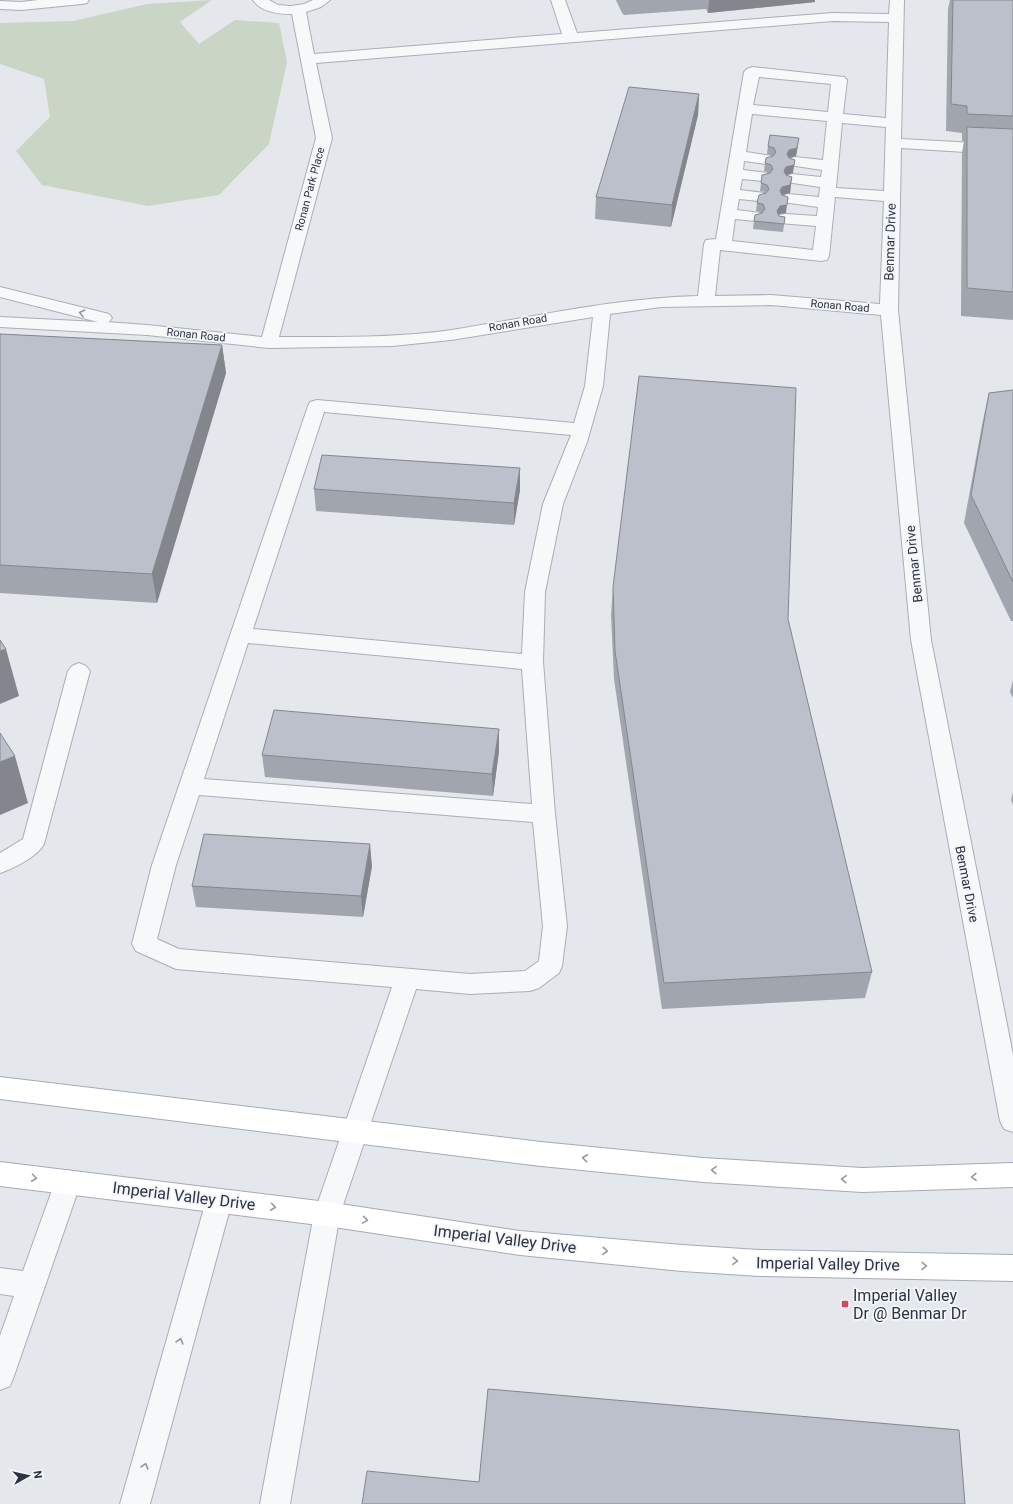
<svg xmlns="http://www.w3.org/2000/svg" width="1013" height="1504" viewBox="0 0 1013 1504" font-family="Roboto,sans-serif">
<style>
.green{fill:#c9d6c5}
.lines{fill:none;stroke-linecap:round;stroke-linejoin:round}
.minor-casing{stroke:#a9aeb7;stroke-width:2}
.major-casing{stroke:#a3abb8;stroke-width:2}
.minor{fill:#f7f8fa;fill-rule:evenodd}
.major{fill:#fff;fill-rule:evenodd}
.wall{fill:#a1a5ae}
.shaded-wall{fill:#83868d}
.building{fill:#bbc0ca;stroke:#83868d}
.oneway{stroke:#9196a0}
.oneway2{stroke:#959aa2}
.poi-dot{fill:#d1495b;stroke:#f4f6f9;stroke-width:1.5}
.labels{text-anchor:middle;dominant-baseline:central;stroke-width:3.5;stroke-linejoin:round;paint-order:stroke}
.far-street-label{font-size:11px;fill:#2b3445;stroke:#f4f6f9}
.street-label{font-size:13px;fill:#2b3445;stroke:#f4f6f9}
.near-street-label{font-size:16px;fill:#2b3445;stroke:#f4f6f9}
.near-poi-label{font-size:16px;fill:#2b3445;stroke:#f4f6f9;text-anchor:start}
</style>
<rect width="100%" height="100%" fill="#e4e7ec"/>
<path class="green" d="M212,0L180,22L199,44L235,20L279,23L287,62L269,144L219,195L148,206L42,185L16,151L50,117L44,79L0,64V23L73,21L147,4Z"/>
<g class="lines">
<defs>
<g id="minor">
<path d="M38,0H89L87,3L82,4L21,10L0,9V1L21,2Z"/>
<path d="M253,0H269L278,5L291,6L304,4L313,0H330L321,7L306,12L314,54L562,34L551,0H565L577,33L833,13L889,14L890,0H904L901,139L1013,145V155L901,148L898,310L931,640L1013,1055V1132L1004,1129L1000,1121L911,640L881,315L771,305L661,307L610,314L603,386L587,442L563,504L545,592L543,662L555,814L567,926L562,966L559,973L539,988L530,991L470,994L416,989L340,1214L290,1504H260L314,1214L392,987L176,969L136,951L132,944L152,865L308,406L310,402L317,400L574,423L585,386L593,317L451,340L392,346L269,348L147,335L0,327V317L98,322L0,297V287L109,314L112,318L109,322H106L147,325L262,337L316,138L292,14C278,14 261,12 253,0ZM833,21L889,22L886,118L843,114L847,80L844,77L752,67L747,69L744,72L716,239L706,240L704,244L698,296C615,298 534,317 452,330C395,338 337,337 279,337L332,138L316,63ZM759,77L831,84L828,112L753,105ZM752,114L827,121L823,160L795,157L789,159L787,162L789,165L822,170L821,177L792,174L786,176L784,179L786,182L820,187L819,197L788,194L782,196L780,199L782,202L818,207L817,216L785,214L779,215L777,219L779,223L816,226L813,250L732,241L735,219L755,221L761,219L763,216L761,213L737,210L739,199L759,201L765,199L767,196L765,193L740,190L742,179L763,181L769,179L771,176L769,173L743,170L744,161L766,164L772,162L774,159L772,156L746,152ZM842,123L886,127L884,191L836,188ZM835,197L884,201L880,304L771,295L715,296L720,250L821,261L827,260L829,256ZM324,412L571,435L543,504L525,592L522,654L253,629ZM248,643L522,669L532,804L204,779ZM199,795L533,822L543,926L539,961L525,971L470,974L179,949L157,939L176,865Z"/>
<path d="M79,663L86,666L90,671L44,844C38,856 13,869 0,873V853L23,839L68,671L72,666Z"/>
<path d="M68,1170L77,1174L81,1182L14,1376L10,1386L0,1390V1336L14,1296L0,1294V1268L23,1271L55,1182L59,1174Z"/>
<path d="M219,1189L228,1193L232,1201L150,1504H120L206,1201L210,1193Z"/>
</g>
<g id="major">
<path d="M0,1077L541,1142L703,1158L862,1168L1013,1163V1187L862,1192L703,1182L541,1166L0,1099Z"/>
<path d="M0,1162L327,1202L520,1231L682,1245L759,1250L1013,1255V1281L759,1276L682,1271L520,1255L327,1226L0,1186Z"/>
</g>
</defs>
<use href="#minor" class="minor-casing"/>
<use href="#major" class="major-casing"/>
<use href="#minor" class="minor"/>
<use href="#major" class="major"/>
</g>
<g class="wall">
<path d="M616,0H815V2L708,13L706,9L624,15L622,13Z"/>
<path d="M950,0H1013V320L961,316L962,153L964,141H962V133L946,131L948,9Z"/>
<path d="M699,94L698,115L671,227L595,219L596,197Z"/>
<path d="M768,146H798L796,156L788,158L793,173L785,175L791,184L790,193L781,195L786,213L779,214L778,215L779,216L785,217L783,232L753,229L754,221L762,213L756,211L757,203L766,193V192L760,191L761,183L770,173L764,171L765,163L773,156L767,154Z"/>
<path d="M0,334L222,345L226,373L157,603L0,593Z"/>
<path d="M1013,390V621H1011L964,523L983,420L989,393Z"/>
<path d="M520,468V490L514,525L316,511L314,489Z"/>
<path d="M613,587L872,972L865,998L662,1009L614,679L611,615Z"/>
<path d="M1013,680V698L1010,692Z"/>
<path d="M499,729V751L493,796L265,777L262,755Z"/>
<path d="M1013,792V805L1011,800Z"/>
<path d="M372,866L363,917L196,907L192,886Z"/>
</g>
<g class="shaded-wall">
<path d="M709,0H815V2L708,13Z"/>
<path d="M699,94L698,115L671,227L672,205Z"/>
<path d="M799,138L796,156L789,158L787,154Z"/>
<path d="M795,160L793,173L786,175L784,171L786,167Z"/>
<path d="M792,177L790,193L782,195L780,191Z"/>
<path d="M788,197L786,213L779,214L776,218L777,211L780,206Z"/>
<path d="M222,345L226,373L157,603L152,574Z"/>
<path d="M520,468V490L514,525V503Z"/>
<path d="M6,649L19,696L0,704V651Z"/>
<path d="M499,729V751L493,796L492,774Z"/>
<path d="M15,756L28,803L0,815V762Z"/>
<path d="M370,844L372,866L363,917L361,896Z"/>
</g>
<g class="building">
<path d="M953,0H1013V116L967,114V106L951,104Z"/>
<path d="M629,87L699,94L672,205L596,197Z"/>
<path d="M967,127L1013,129V292L967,288Z"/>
<path d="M770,135L799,138L797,148L789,150L787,154L789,158L795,160L794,165L786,167L784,171L786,175L792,177L790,185L782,187L780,191L782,195L788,197L787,205L780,206L777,211L779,216L785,217L784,224L754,221L755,215L762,213L765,209L763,204L757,203L759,195L766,193L769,189L767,185L761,183L762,175L770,173L773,169L771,165L765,163L766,158L773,156L776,152L774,148L768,146Z"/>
<path d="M0,334L222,345L152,574L0,565Z"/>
<path d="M639,376L796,388L788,619L872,972L664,983L615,651L613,587Z"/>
<path d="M1013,390V582L971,495L989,393Z"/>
<path d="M322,455L520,468L514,503L314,489Z"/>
<path d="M0,640L6,649L0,651Z"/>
<path d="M274,710L499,729L492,774L262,755Z"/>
<path d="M0,733L15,756L0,762Z"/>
<path d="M204,834L370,844L361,896L192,886Z"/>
<path d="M488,1389L959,1430L965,1504H362L367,1471L479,1482Z"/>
</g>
<defs><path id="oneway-chevron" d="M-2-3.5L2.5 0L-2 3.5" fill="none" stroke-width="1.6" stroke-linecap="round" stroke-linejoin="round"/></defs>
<g class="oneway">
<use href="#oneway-chevron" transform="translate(82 313) rotate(-166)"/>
<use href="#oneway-chevron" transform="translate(180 1341) rotate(-74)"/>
<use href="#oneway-chevron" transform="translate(145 1466) rotate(-74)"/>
</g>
<g class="oneway2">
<use href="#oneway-chevron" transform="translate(585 1158) rotate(-174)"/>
<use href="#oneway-chevron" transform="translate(714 1170) rotate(-176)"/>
<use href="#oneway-chevron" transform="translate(974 1177) rotate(178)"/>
<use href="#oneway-chevron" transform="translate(34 1178) rotate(7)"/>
<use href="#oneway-chevron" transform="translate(844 1179) rotate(-176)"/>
<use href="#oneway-chevron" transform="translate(273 1207) rotate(7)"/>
<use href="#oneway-chevron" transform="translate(365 1220) rotate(9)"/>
<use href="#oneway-chevron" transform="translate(605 1251) rotate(5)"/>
<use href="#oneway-chevron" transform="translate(735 1261) rotate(3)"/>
<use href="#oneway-chevron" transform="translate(924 1266) rotate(1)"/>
</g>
<rect class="poi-dot" x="841" y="1300" width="8" height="8" rx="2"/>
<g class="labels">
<g class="far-street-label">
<text transform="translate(310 189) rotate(-75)">Ronan Park Place</text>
<text transform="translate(840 306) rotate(5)">Ronan Road</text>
<text transform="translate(518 323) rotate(-10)">Ronan Road</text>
<text transform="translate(196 335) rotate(6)">Ronan Road</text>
</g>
<g class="street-label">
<text transform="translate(890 242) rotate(-88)">Benmar Drive</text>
<text transform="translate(914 564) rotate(-96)">Benmar Drive</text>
<text transform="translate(967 884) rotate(79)">Benmar Drive</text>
</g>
<g class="near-street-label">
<text transform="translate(184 1196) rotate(7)">Imperial Valley Drive</text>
<text transform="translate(505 1239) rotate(7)">Imperial Valley Drive</text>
<text transform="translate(828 1264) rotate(1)">Imperial Valley Drive</text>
</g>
<g class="near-poi-label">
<text x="853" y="1295">Imperial Valley<tspan x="853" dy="18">Dr @ Benmar Dr</tspan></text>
</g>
</g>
<g transform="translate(28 1476) rotate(82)" stroke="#f4f6f9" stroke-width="3" paint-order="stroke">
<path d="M0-3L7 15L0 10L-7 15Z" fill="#2b3445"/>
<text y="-6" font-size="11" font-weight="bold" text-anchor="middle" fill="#2b3445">N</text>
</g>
</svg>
